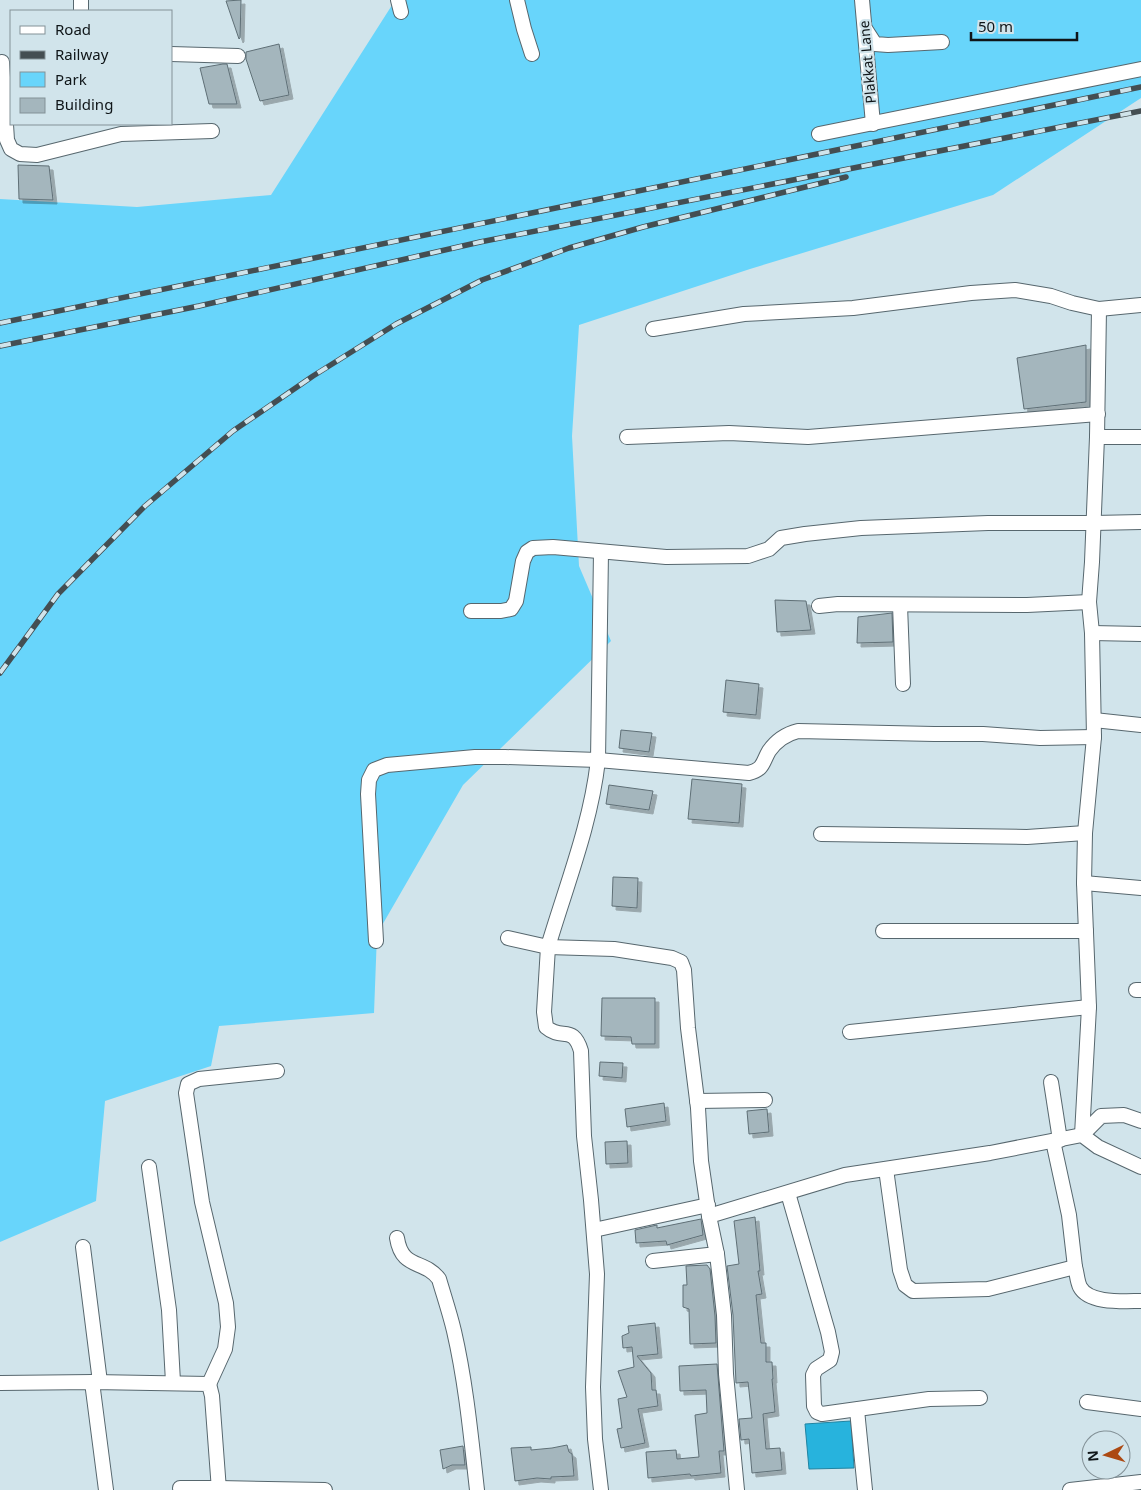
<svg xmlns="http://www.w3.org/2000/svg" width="1141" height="1490" viewBox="0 0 1141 1490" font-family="'Noto Sans',sans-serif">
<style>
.green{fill:#68d5fb}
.water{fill:#27b3dd;stroke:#2084a2}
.building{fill:#a4b6bd;stroke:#5f6f76;filter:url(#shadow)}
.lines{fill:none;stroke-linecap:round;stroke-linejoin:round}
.minor-casing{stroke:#57676e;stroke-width:16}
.minor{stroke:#fff;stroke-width:14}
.rail-casing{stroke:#444e52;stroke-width:5.5}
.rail{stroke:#d1e4eb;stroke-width:4;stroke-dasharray:11;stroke-linecap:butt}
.labels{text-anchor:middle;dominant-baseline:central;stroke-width:4.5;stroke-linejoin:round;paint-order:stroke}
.street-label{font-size:14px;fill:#0f1518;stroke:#d1e4eb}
</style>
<defs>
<filter id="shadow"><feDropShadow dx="4" dy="4" stdDeviation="0" flood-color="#0004"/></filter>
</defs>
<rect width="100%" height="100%" fill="#d1e4eb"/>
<path class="green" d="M394,0H1141V98L993,195L750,269L579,325L572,436L579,566L611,641L463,785L377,934L374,1013L219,1026L211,1066L105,1101L96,1201L0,1242V199L137,207L271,195L394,2Z"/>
<path class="water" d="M851,1421L854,1468L809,1469L805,1424Z"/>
<g class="building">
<path d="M241,0L240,38L239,39L226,1Z"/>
<path d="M279,44L289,95L260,101L246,59V52Z"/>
<path d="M223,64H227L237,104H209L200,68Z"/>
<path d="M18,165L49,166L53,200L19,199Z"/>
<path d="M1086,345V402L1024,409L1017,358Z"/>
<path d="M775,600L806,601L811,630L777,632Z"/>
<path d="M892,613L893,642L857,643L858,617Z"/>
<path d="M726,680L759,684L756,715L723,712Z"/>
<path d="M621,730L652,733L649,752L619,748Z"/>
<path d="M692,779L742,784L739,823L688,819Z"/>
<path d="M609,785L653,791L649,810L606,804Z"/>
<path d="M613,877L638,878L637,908L612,906Z"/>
<path d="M602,998H655V1044H632L631,1037L601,1036Z"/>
<path d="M600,1062L623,1063L622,1078L599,1076Z"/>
<path d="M664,1103L666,1121L627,1127L625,1109Z"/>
<path d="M767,1109L769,1132L749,1134L747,1111Z"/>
<path d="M627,1141L628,1163L606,1164L605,1142Z"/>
<path d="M755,1217L760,1271H758L762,1294L756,1295L761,1343H766V1362H772L773,1379H772L775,1412L763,1414L766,1449L780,1448L782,1470L752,1473L749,1439L741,1440L739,1419L752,1418L748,1382L736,1383L733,1315L727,1266L739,1264L734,1221Z"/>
<path d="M701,1219L703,1235L667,1245L666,1241L636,1243L635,1230L657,1225V1228Z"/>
<path d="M707,1265L710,1269L715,1316L716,1343L690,1344L689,1309L683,1307V1285H687L686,1266Z"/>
<path d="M655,1323L658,1354L637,1356L651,1373L652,1390H656L658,1406L638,1409L645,1443L621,1448L617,1429L622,1428L618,1399L627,1397L618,1371L634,1367L632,1347L623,1348L622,1336L629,1333L628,1326Z"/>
<path d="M717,1364L724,1451H719L721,1473L691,1476L690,1474L648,1478L646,1452L676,1450L677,1459L699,1457L695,1415L707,1413L706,1390L680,1391L679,1366Z"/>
<path d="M567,1445L569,1452L572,1454L574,1476L551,1477V1479L537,1478L515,1481L511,1448L531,1447V1450L552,1448Z"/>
<path d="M463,1446L465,1465H452L443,1469L440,1450Z"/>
</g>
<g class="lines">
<defs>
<g id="minor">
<path d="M81,0V11"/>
<path d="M398,0L401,12"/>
<path d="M517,0L524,29L532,54"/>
<path d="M862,0L873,124"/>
<path d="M866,30L875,44L888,45L942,42"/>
<path d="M171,54L238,56"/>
<path d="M2,62L7,140L11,149L20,154L37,155L121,134L212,131"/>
<path d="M819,134L1141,69"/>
<path d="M653,329L744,314L853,308L971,293L1015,290L1051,296L1072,303L1099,309L1141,305"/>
<path d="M627,437L729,433L808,437L1098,414"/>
<path d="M1097,437H1141"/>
<path d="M900,605L903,684"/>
<path d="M819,606L838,604L1027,605L1089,602"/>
<path d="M471,611H501L511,609L516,601L523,561L527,552L533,548L553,547L666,557L748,556L769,549L781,538L805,534L861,528L988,523H1094L1141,522"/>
<path d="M1092,633L1141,634"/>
<path d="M1094,720L1141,725"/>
<path d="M821,834L1027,837L1085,833"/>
<path d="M1084,883L1141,888"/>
<path d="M883,931H1086"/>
<path d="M508,938L548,947C566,886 591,824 598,760L601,552"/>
<path d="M376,941L368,794L369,780L374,770L387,765L475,757H505L598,760L749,773C764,769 762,763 769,751C776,741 786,734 798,731L934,734H983L1040,738L1094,737"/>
<path d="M1136,990H1141"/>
<path d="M850,1032L1089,1007"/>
<path d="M1051,1082L1060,1140"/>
<path d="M697,1101L765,1100"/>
<path d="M1082,1135L1089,1007L1084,883L1085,833L1094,737L1092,633L1089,602L1092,562L1097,437L1099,309"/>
<path d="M1082,1135L1101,1116L1124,1115L1141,1121"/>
<path d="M149,1167L169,1310L173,1382"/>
<path d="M886,1169L900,1270L905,1285L913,1291L988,1289L1075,1267L1069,1215L1053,1141"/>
<path d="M788,1193L828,1332L832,1352L830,1360L816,1369L813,1375L814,1406L817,1412L822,1414L929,1399L980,1398"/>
<path d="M594,1230L708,1205"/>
<path d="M397,1238C402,1270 424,1259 439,1279C444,1296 450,1314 454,1331C466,1383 471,1437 477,1490"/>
<path d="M83,1247L100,1382"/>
<path d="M717,1254L724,1315L726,1374L737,1490"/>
<path d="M653,1261L717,1254L709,1216L845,1175L990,1153L1082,1135L1098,1147L1141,1167"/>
<path d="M1075,1267C1077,1273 1077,1281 1080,1287C1089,1304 1124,1301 1141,1301"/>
<path d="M92,1382L106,1490"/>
<path d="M0,1383L93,1382L209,1384L212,1396L219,1490"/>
<path d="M209,1384L225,1349L228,1327L226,1303L202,1202L186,1093L188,1084L199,1079L277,1071"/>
<path d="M1087,1402L1141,1409"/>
<path d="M857,1410L865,1490"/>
<path d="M180,1488H219L325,1490"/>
<path d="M601,1490L595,1439L593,1387L597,1274L591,1200L584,1136L581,1051C573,1024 562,1041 546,1027L544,1012L548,947L614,949L672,958L681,962L684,970L688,1028L698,1108L701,1161L709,1216"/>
<path d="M1070,1490L1141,1482"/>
</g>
</defs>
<use href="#minor" class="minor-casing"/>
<use href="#minor" class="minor"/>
<defs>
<g id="rail">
<path d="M0,323L1141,87"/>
<path d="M0,346L199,306L480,242L1141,111"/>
<path d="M0,673L58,594L145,506L233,431L313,376L396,324L482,280L569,248L643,227L846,177"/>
</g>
</defs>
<use href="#rail" class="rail-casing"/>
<use href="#rail" class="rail"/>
</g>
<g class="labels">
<g class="street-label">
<text transform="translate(867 62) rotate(-95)">Plakkat Lane</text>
</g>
</g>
<rect x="10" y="10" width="162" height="115" fill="#d1e4eb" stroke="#839197"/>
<rect x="20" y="26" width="25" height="8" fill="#ffffff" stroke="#839197"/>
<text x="55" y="35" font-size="15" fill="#0f1518">Road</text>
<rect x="20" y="51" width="25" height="8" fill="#444e52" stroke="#839197"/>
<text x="55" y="60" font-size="15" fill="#0f1518">Railway</text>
<rect x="20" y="72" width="25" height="15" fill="#68d5fb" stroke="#839197"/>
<text x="55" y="85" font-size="15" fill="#0f1518">Park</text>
<rect x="20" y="98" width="25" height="15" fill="#a4b6bd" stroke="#839197"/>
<text x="55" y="110" font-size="15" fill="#0f1518">Building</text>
<g transform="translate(1106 1455) rotate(265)"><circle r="24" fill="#d1e4eb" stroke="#839197"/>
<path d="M0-4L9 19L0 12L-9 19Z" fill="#ac4912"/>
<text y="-8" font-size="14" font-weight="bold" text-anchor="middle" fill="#0f1518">N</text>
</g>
<path d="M971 32v8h106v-8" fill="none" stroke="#0f1518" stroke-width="2.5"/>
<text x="978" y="32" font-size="15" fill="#0f1518" stroke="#d1e4eb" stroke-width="4" paint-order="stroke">50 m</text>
</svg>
